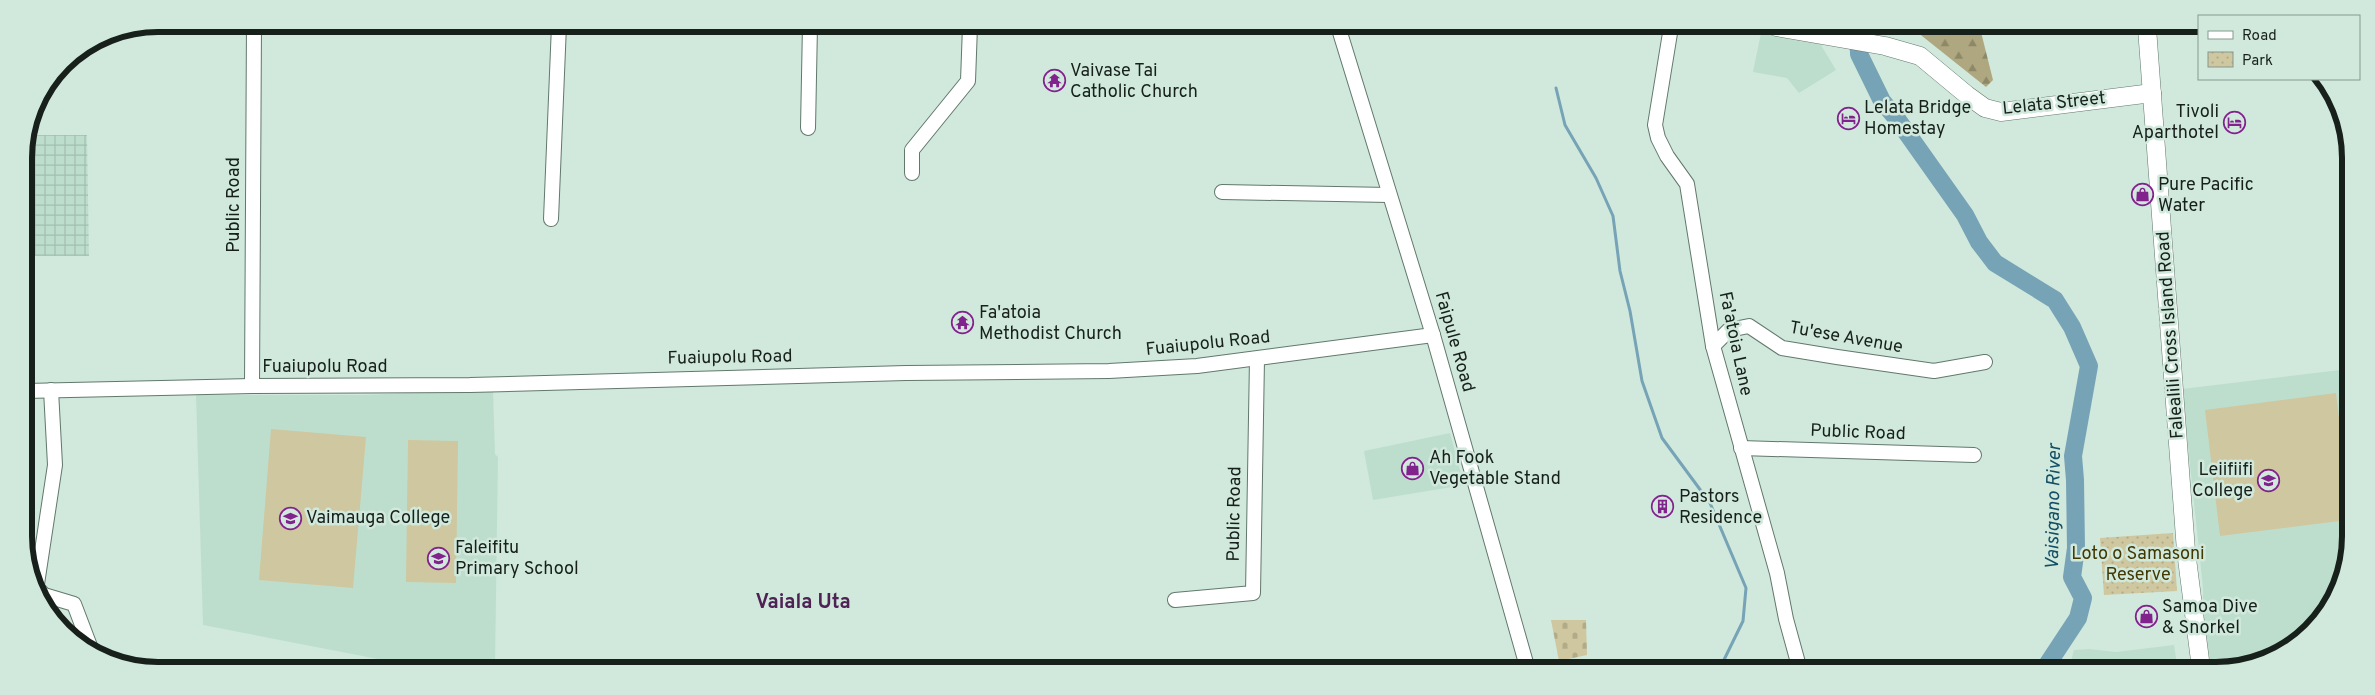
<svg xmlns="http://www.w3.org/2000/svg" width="2375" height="695" viewBox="0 0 2375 695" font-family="Overpass,sans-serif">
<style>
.built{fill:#bedecd}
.industrial{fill:url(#industrial-grid)}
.grass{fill:#cfc79f}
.forest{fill:url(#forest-firs)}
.cemetery{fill:url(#cemetery-stones)}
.park{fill:url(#park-dots)}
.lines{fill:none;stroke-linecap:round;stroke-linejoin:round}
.stream{stroke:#77a3b6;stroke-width:3}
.river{stroke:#77a3b6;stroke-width:18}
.minor-casing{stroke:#62786c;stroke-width:16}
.major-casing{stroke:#62786c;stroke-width:19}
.minor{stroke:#fff;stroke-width:14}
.major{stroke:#fff;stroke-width:18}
.labels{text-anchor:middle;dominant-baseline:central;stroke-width:5;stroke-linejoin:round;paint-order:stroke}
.poi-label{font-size:18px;fill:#17201b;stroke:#d0e9dc;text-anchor:start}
.street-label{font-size:18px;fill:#17201b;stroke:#d0e9dc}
.park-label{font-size:18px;fill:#413802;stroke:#d0e9dc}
.water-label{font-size:19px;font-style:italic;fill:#144f65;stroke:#d0e9dc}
.quarter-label{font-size:20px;font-weight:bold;fill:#4f2154;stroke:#d0e9dc}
.rim{fill:none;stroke:#17201b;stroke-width:6}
</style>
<defs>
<pattern id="industrial-grid" width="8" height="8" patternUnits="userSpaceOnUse" patternTransform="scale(1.25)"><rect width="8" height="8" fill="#bedecd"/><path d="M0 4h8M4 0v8" fill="none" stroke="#a3beaf"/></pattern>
<pattern id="forest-firs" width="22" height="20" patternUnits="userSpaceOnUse" patternTransform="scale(1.25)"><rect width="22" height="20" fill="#afa77f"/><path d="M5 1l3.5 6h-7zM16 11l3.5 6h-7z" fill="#8d8867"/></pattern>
<pattern id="cemetery-stones" width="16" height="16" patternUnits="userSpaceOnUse" patternTransform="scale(1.25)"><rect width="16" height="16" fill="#cfc79f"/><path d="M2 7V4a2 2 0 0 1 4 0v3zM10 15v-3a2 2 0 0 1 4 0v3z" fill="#b1ab88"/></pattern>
<pattern id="park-dots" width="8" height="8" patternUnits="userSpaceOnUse" patternTransform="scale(1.25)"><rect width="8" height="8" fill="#cfc79f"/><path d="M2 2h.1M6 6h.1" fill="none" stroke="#b1ab88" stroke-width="1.8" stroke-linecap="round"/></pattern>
</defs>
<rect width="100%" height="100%" fill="#d0e9dc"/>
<g class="built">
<path d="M1762,28L1818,40L1836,70L1799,93L1787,78L1753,72Z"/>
<path d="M2348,369L2347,571L2305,638L2268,661L2216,671L2203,644V588L2182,389Z"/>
<path d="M493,389L495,454L498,457L495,667H419L203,625L196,395H364Z"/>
<path d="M1450,433L1464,485L1373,500L1364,451Z"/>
<path d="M2174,645L2178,671L2069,669L2074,650L2089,649L2116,652Z"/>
</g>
<path class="industrial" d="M27,135H87L89,256H25L24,150Z"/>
<g class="grass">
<path d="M2336,393L2347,485V520L2220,536L2205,410Z"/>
<path d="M271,429L366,437L353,588L259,580Z"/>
<path d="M408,440L458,441L456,583L406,582Z"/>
</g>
<path class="forest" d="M1912,28H1980L1993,80L1986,87Z"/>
<path class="cemetery" d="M1551,620H1586L1587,655L1559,661Z"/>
<path class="park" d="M2173,533L2177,591L2104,595L2100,538Z"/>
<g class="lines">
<path class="stream" d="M1556,88L1565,125L1596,178L1613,216L1620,271L1630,311L1642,381L1662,438L1710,503L1746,588L1743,621L1719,670"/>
<path class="river" d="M1858,27L1859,54L1882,101L1897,119L1965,215L1979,242L1995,263L2055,300L2072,327L2089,366L2073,456L2075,480L2076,548L2072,577L2083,598L2078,618L2047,665L2046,671"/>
<defs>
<g id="minor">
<path d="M1338,26L1433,335L1528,670"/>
<path d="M1671,27L1655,125L1658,138L1667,156L1687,184L1713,346L1777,573L1786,619L1800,670"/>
<path d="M808,128L810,25"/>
<path d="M912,173V150L968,81L970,26"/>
<path d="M1222,192L1389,195"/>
<path d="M551,219L559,25"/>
<path d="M1713,346L1729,330L1749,326L1782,348L1837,357L1934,371L1985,362"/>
<path d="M252,386L254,24"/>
<path d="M25,391L252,386L470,385L906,373L1109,371L1197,366L1433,335"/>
<path d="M1741,448L1974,455"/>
<path d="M37,584L55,465L51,390"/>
<path d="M40,591L44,595L74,604L90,646"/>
<path d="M1175,600L1253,593L1257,359"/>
</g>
<g id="major">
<path d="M1776,27L1885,46L1920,56L1967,95L1985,108L2001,112L2152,93"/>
<path d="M2147,28L2186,551L2201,668L2203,671"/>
</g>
</defs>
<use href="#minor" class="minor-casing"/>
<use href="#major" class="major-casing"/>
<use href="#minor" class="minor"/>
<use href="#major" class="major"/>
</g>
<defs>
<symbol id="temple-ring" viewBox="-11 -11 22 22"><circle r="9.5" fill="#d0e9dc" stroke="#82228d" stroke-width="1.5"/><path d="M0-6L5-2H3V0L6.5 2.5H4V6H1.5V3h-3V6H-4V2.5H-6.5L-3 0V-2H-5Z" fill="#82228d"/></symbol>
<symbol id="hotel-ring" viewBox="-11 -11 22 22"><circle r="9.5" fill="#d0e9dc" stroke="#82228d" stroke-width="1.5"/><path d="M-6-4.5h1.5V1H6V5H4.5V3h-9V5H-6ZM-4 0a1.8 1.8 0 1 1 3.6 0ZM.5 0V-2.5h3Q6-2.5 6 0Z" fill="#82228d"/></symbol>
<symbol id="shop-ring" viewBox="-11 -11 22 22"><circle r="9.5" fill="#d0e9dc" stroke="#82228d" stroke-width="1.5"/><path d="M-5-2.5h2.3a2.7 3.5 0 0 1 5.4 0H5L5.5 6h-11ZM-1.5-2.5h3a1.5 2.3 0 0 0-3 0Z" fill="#82228d"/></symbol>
<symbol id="university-ring" viewBox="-11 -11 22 22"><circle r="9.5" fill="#d0e9dc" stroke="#82228d" stroke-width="1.5"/><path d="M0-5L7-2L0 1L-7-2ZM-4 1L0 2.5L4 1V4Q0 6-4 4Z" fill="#82228d"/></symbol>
<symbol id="building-ring" viewBox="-11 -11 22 22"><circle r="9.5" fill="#d0e9dc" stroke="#82228d" stroke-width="1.5"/><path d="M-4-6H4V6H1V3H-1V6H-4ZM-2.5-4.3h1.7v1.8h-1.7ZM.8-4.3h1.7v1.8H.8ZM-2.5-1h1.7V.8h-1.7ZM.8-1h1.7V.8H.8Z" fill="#82228d"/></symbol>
<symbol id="school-ring" viewBox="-11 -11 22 22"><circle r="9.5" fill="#d0e9dc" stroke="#82228d" stroke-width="1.5"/><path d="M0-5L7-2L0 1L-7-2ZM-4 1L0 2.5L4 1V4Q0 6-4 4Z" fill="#82228d"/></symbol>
</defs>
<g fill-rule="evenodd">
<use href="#temple-ring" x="1042" y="68" width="25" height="25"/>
<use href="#hotel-ring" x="1836" y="106" width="25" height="25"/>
<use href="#hotel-ring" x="2222" y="110" width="25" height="25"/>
<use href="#shop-ring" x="2130" y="182" width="25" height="25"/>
<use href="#temple-ring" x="950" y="310" width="25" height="25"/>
<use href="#shop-ring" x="1400" y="456" width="25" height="25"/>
<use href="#university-ring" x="2256" y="468" width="25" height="25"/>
<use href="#building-ring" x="1650" y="494" width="25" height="25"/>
<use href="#school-ring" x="278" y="506" width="25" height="25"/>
<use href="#school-ring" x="426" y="546" width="25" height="25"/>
<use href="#shop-ring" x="2134" y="604" width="25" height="25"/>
</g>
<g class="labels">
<g class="poi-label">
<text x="1070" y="71">Vaivase Tai<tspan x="1070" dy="21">Catholic Church</tspan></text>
<text x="1864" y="108">Lelata Bridge<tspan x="1864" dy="21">Homestay</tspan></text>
<text x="2219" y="112" text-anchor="end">Tivoli<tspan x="2219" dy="21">Aparthotel</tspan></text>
<text x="2158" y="185">Pure Pacific<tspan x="2158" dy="21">Water</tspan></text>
<text x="979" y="313">Fa'atoia<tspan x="979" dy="21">Methodist Church</tspan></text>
<text x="1429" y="458">Ah Fook<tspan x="1429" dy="21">Vegetable Stand</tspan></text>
<text x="2253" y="470" text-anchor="end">Leiifiifi<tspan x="2253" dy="21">College</tspan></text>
<text x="1679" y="497">Pastors<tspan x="1679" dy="21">Residence</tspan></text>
<text x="306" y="518">Vaimauga College</text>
<text x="455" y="548">Faleifitu<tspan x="455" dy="21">Primary School</tspan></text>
<text x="2162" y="607">Samoa Dive<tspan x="2162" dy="21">&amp; Snorkel</tspan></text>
</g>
<g class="street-label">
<text transform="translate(2054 104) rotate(-6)">Lelata Street</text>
<text transform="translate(234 205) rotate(-90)">Public Road</text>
<text transform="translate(2171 335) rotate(-94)">Falealili Cross Island Road</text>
<text transform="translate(1846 338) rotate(10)">Tu'ese Avenue</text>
<text transform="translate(1454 342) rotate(74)">Faipule Road</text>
<text transform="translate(1208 344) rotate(-6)">Fuaiupolu Road</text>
<text transform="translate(1735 344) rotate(78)">Fa'atoia Lane</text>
<text transform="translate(730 358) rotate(-1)">Fuaiupolu Road</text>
<text x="325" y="367">Fuaiupolu Road</text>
<text transform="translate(1858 433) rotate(2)">Public Road</text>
<text transform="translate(1235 514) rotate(-89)">Public Road</text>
</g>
<g class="park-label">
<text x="2138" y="554">Loto o Samasoni<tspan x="2138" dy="21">Reserve</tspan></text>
</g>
<g class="water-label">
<text transform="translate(2054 507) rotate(-89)">Vaisigano River</text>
</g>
<g class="quarter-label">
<text x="803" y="603">Vaiala Uta</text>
</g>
</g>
<path d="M0 0H2375V695H0ZM158 32H2216A126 126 0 0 1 2342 158V536A126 126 0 0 1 2216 662H158A126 126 0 0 1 32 536V158A126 126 0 0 1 158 32Z" fill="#d0e9dc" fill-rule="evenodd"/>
<path class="rim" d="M158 32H2216A126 126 0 0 1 2342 158V536A126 126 0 0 1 2216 662H158A126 126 0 0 1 32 536V158A126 126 0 0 1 158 32Z"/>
<rect x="2198" y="15" width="162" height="65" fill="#d0e9dc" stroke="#86998f"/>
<rect x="2208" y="31" width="25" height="8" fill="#ffffff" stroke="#86998f"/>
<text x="2242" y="40" font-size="15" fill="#17201b">Road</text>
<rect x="2208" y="52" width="25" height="15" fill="url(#park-dots)" stroke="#86998f"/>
<text x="2242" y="65" font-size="15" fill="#17201b">Park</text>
</svg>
